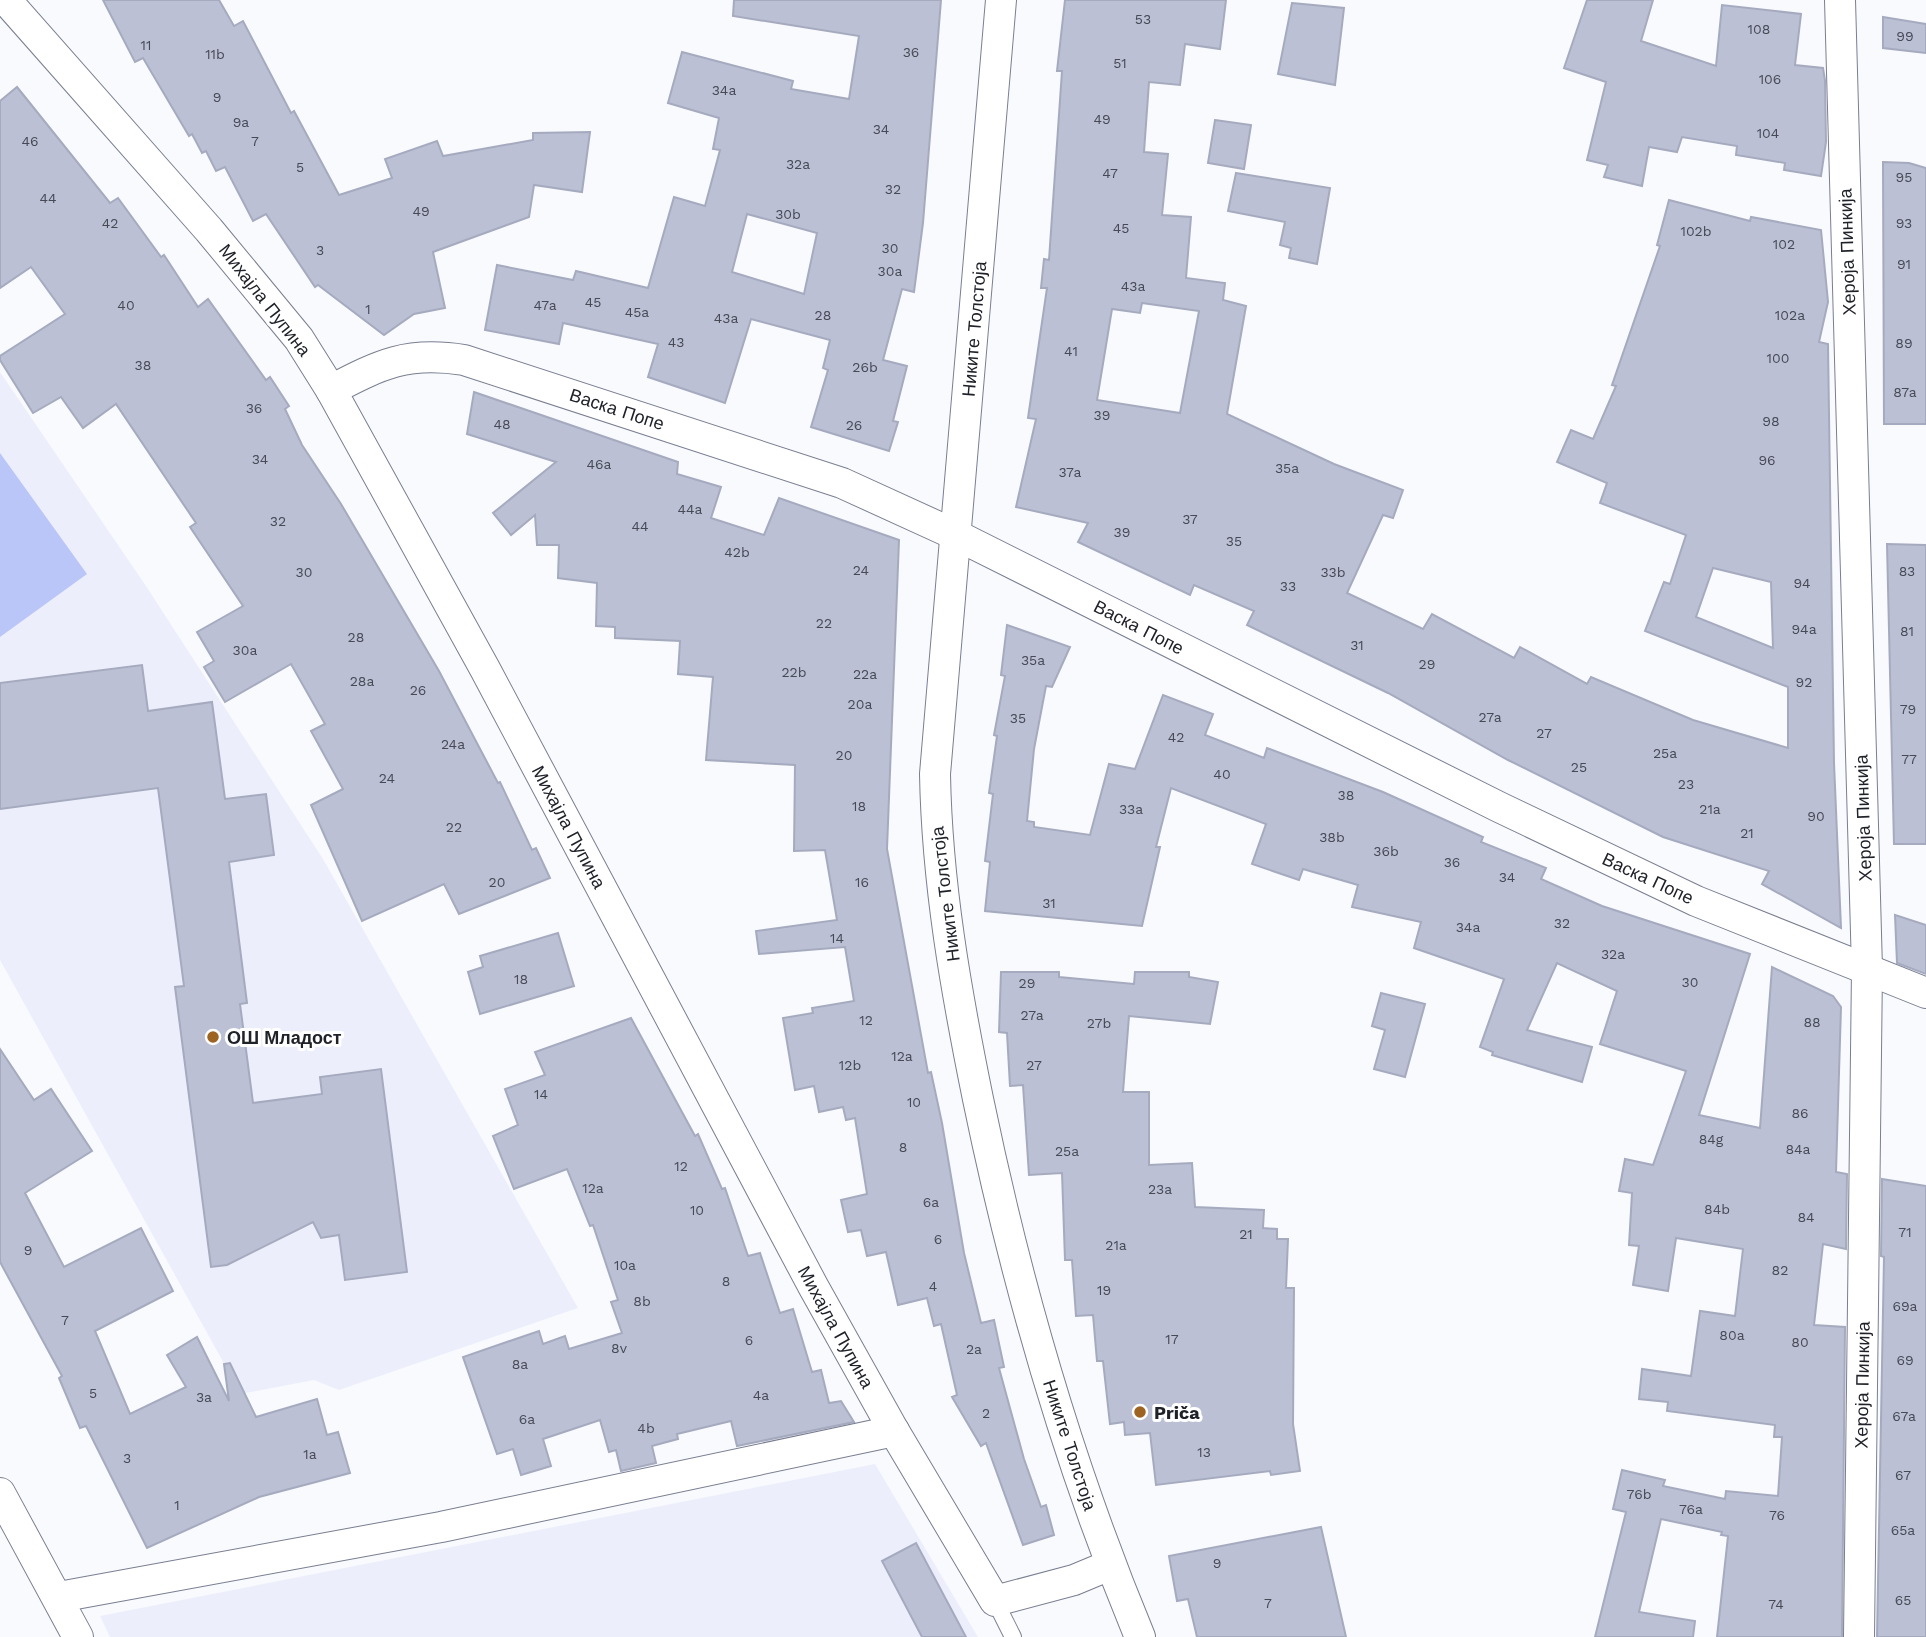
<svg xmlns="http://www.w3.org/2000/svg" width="1926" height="1637" viewBox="0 0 1926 1637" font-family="'Work Sans',sans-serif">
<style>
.built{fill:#eceffb}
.green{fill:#bbc6f8}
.building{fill:#bbc0d5;stroke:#a5aabf;stroke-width:2;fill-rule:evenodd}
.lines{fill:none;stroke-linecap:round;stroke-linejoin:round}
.service-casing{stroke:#797e91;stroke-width:18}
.minor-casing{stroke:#797e91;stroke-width:32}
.service{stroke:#fff;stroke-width:16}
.minor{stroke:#fff;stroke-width:30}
.poi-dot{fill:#9d6322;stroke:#fff;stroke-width:2.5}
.labels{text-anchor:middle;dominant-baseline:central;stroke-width:6;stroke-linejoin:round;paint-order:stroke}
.number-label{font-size:14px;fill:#474a55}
.street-label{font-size:18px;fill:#20222a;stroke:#fff}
.poi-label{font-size:18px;font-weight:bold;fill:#20222a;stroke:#fff;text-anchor:start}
</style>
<rect width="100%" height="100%" fill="#f9fafe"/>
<g class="built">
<path d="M0,372L146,586L323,859L578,1308L339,1390L314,1380L241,1394L0,960Z"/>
<path d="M875,1464L978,1637H110L100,1616Z"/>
</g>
<path class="green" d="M0,453L87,574L0,637Z"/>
<g class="building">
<path d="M103,0H219L234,26L243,21L291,113L294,111L339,195L392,178L385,159L437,141L443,156L533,140V133L590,132L582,192L534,185L529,217L433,252L445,308L414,314L384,335L318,285L315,287L266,214L253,221L225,167L216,171L206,151L202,153L192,134L189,136L143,58L135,62Z"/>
<path d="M734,0H941L923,223L914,292L902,289L883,360L907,366L893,421L898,422L889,451L811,427L828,370L823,368L830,340L751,319L725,403L648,377L658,344L563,323L559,344L485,330L497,265L573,280L576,271L648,288L674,197L705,206L720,150L713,149L719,118L668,103L682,52L793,81L791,89L849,99L859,36L733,16ZM747,214L817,233L804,294L732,272Z"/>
<path d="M1065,0H1226L1220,49L1185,44L1180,85L1149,82L1144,152L1168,154L1162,215L1191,217L1186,278L1225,283L1223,300L1246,306L1227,414L1334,464L1403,490L1393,518L1383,515L1347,593L1423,629L1432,614L1514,658L1520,647L1587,684L1591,677L1693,720L1788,748V687L1645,631L1664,582L1670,584L1686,535L1600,503L1607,483L1557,462L1571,430L1593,439L1616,386L1612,385L1660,246L1657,245L1669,200L1750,221L1751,217L1821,230L1828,302L1819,342L1828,344L1834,763L1841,928L1762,884L1769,871L1663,837L1508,760L1388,693L1247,625L1254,611L1194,585L1190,595L1078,542L1088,523L1016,507L1036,419L1028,418L1047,288H1041L1044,259L1049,260L1062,71H1057ZM1142,303L1199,311L1180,413L1097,400L1112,309L1140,313ZM1713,568L1771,582L1773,648L1696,617Z"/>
<path d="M1587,0H1653L1641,41L1716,66L1722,5L1801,14L1795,65L1823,68L1825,80L1826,142L1821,176L1784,170L1785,163L1736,155L1737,146L1682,137L1677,152L1649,147L1642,186L1604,177L1608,165L1587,160L1606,82L1564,68Z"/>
<path d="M1292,3L1344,8L1335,85L1278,74Z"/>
<path d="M1883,17L1926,24V53L1883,48Z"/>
<path d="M17,87L110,203L118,198L161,257L164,255L198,307L208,299L266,380L270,377L289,406L285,409L302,445L341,504L439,671L498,783L500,782L532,850L536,848L550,878L459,914L444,884L362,921L311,805L343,789L311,731L325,724L291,664L225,702L204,667L214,661L197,632L243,606L190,527L196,523L116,404L83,428L61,397L33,413L0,360V356L65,314L31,267L0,288V101Z"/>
<path d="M1215,120L1251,125L1244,169L1208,163Z"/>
<path d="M1883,162L1909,163L1926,168V424H1884Z"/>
<path d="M1236,173L1330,188L1317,264L1289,258L1291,248L1280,245L1285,222L1228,211Z"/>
<path d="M474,392L678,462L677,474L721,487L711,518L764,535L779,498L899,540L887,849L928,1073L931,1072L942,1123L964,1253L981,1323L994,1320L1004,1367L999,1368L1024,1459L1041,1507L1046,1505L1054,1535L1023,1545L986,1443L981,1446L952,1397L957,1395L941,1324L934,1326L927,1298L898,1305L886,1252L867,1256L861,1230L848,1232L841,1200L867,1194L855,1118L846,1120L843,1107L819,1112L814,1086L795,1090L783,1018L813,1013L812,1008L854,1001L845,947L759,954L756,931L837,920L825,850L794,851L795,765L706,760L713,677L678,674L680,641L615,638V627L596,626L597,583L558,578L559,545H537L535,515L511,535L493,513L556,462L467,434Z"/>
<path d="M1887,544L1926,545V844H1894Z"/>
<path d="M1007,625L1070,647L1052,687L1046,686L1034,749L1027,821L1034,822V827L1090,835L1109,764L1135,769L1163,695L1213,714L1205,735L1264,758L1267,748L1383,792L1483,837L1481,842L1546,868L1541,879L1602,906L1750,954L1699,1115L1760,1128L1772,967L1833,996L1841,1007L1836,1172L1847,1174L1846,1249L1823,1244L1814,1325L1845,1327L1842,1637H1717L1728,1536L1721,1535L1722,1532L1661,1519L1639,1612L1695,1621L1693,1637H1595L1626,1512L1613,1509L1622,1470L1665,1480L1663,1486L1725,1499L1726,1491L1778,1496L1782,1437H1774L1775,1425L1667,1411L1668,1402L1639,1399L1642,1369L1691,1376L1700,1311L1735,1316L1743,1249L1676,1238L1668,1291L1633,1285L1639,1246L1629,1245L1632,1193L1619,1191L1625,1159L1653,1165L1686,1071L1600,1044L1617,991L1557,963L1527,1030L1592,1047L1582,1082L1492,1055L1493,1052L1480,1047L1504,979L1414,948L1421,922L1352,907L1358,885L1303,869L1299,880L1252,864L1266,824L1171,788L1156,847H1160L1142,926L985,911L990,862L985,861L993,794L989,793L997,736L994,735L1005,676L1001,675Z"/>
<path d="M142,665L148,711L212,702L225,799L266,794L274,855L229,862L247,1003L240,1004L253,1103L322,1094L320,1077L381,1069L407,1272L345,1280L339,1235L321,1238L313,1222L227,1265L211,1267L175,987L184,986L158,788L0,809V683Z"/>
<path d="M1895,915L1926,925V974L1897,963Z"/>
<path d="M558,933L574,986L480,1014L468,972L483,967L480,956Z"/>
<path d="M1001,972H1059V977L1134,984L1135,972H1189V977L1218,982L1210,1024L1129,1016L1123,1092H1149V1165L1192,1163L1195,1207L1264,1210L1263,1228L1277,1229V1239H1288L1286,1288H1294L1293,1424L1300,1471L1271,1475L1270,1471L1156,1485L1150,1433L1125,1435L1124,1422L1110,1424L1103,1361H1097L1093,1315L1076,1316L1072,1260H1065L1062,1173L1029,1175L1023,1085L1010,1086L1007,1033L999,1032Z"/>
<path d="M1381,993L1425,1004L1405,1077L1374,1069L1385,1030L1372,1026Z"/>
<path d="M631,1018L695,1136L698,1134L722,1189L725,1188L748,1256L760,1253L780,1313L793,1309L812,1372L821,1370L829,1403L841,1401L854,1422L737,1446L731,1421L677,1434L678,1439L652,1446L656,1463L621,1471L616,1450L609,1452L600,1420L543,1439L551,1466L521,1475L513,1449L497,1454L463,1357L539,1331L543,1344L565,1336L569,1349L622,1333L611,1302L618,1300L593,1225L590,1226L567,1169L514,1189L493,1136L518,1125L505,1089L545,1075L535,1052Z"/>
<path d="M0,1049L34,1100L51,1089L92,1151L25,1193L64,1267L141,1228L173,1291L95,1331L130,1414L186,1387L167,1355L197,1337L229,1401L224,1364L230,1363L256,1417L317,1399L327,1435L338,1432L350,1473L259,1497L147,1548L86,1426L80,1428L59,1378L62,1376L0,1262Z"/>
<path d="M1882,1179L1926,1186V1637H1877L1884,1257L1881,1256Z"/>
<path d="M1321,1527L1346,1637H1197L1188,1599L1177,1601L1169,1556Z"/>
<path d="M916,1543L966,1637H922L882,1561Z"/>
</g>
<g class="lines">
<defs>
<path id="service" d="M995,1601L1013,1637"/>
<g id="minor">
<path d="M6,0L209,230L299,339L331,390L485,669L813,1286L894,1431L995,1601L1074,1580L1110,1565"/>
<path d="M1001,0L935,774C937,884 956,991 978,1099C1016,1283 1068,1464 1140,1637"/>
<path d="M1840,0L1867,969L1859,1637"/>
<path d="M331,390C381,364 407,351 464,360L842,483L956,535L1499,807L1696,901L1926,993"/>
<path d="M0,1493L78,1637"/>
<path d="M59,1597L441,1527L894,1431"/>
</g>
</defs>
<use href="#service" class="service-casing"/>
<use href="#minor" class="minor-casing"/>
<use href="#service" class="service"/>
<use href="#minor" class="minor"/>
</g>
<g class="poi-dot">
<circle cx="213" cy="1037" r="7"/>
<circle cx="1140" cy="1412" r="7"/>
</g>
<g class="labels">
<g class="number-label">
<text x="1143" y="19">53</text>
<text x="1759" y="29">108</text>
<text x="1905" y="36">99</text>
<text x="146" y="45">11</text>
<text x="911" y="52">36</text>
<text x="215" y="54">11b</text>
<text x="1120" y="63">51</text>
<text x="1770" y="79">106</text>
<text x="724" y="90">34a</text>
<text x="217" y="97">9</text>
<text x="1102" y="119">49</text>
<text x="241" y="122">9a</text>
<text x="881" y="129">34</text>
<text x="1768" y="133">104</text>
<text x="30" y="141">46</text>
<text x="255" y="141">7</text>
<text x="798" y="164">32a</text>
<text x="300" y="167">5</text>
<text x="1110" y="173">47</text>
<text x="1904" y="177">95</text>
<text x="893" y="189">32</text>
<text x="48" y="198">44</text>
<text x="421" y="211">49</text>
<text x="788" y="214">30b</text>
<text x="110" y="223">42</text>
<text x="1904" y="223">93</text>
<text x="1121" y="228">45</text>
<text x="1696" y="231">102b</text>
<text x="1784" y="244">102</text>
<text x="890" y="248">30</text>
<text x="320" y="250">3</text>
<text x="1904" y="264">91</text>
<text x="890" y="271">30a</text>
<text x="1133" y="286">43a</text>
<text x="593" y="302">45</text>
<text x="126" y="305">40</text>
<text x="545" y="305">47a</text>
<text x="368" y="309">1</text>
<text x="637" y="312">45a</text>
<text x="823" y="315">28</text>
<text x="1790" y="315">102a</text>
<text x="726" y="318">43a</text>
<text x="676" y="342">43</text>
<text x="1904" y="343">89</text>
<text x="1071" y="351">41</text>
<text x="1778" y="358">100</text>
<text x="143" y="365">38</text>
<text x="865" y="367">26b</text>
<text x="1905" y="392">87a</text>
<text x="254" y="408">36</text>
<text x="1102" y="415">39</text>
<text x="1771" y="421">98</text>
<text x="502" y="424">48</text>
<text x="854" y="425">26</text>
<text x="260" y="459">34</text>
<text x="1767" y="460">96</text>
<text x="599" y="464">46a</text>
<text x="1287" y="468">35a</text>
<text x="1070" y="472">37a</text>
<text x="690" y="509">44a</text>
<text x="1190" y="519">37</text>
<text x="278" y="521">32</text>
<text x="640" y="526">44</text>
<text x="1122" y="532">39</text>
<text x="1234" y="541">35</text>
<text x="737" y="552">42b</text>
<text x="861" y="570">24</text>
<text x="1907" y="571">83</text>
<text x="304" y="572">30</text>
<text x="1333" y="572">33b</text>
<text x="1802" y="583">94</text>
<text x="1288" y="586">33</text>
<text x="824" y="623">22</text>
<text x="1804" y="629">94a</text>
<text x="1907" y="631">81</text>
<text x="356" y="637">28</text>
<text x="1357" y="645">31</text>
<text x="245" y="650">30a</text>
<text x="1033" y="660">35a</text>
<text x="1427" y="664">29</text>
<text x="794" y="672">22b</text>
<text x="865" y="674">22a</text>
<text x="362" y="681">28a</text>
<text x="1804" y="682">92</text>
<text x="418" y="690">26</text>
<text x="860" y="704">20a</text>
<text x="1908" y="709">79</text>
<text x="1490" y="717">27a</text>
<text x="1018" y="718">35</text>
<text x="1544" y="733">27</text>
<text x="1176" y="737">42</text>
<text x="453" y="744">24a</text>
<text x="1665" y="753">25a</text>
<text x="844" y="755">20</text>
<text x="1909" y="759">77</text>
<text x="1579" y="767">25</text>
<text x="1222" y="774">40</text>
<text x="387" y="778">24</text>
<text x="1686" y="784">23</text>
<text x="1346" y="795">38</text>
<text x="859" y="806">18</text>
<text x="1131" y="809">33a</text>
<text x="1710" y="809">21a</text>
<text x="1816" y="816">90</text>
<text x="454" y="827">22</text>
<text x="1747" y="833">21</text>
<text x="1332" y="837">38b</text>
<text x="1386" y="851">36b</text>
<text x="1452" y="862">36</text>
<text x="1507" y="877">34</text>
<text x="497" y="882">20</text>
<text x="862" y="882">16</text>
<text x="1049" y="903">31</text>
<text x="1562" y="923">32</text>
<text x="1468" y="927">34a</text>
<text x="837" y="938">14</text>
<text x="1613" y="954">32a</text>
<text x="521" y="979">18</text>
<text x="1690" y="982">30</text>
<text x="1027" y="983">29</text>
<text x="1032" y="1015">27a</text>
<text x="866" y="1020">12</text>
<text x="1812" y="1022">88</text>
<text x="1099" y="1023">27b</text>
<text x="902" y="1056">12a</text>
<text x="850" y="1065">12b</text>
<text x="1034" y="1065">27</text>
<text x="541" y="1094">14</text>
<text x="914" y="1102">10</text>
<text x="1800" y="1113">86</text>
<text x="1711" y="1139">84g</text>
<text x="903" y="1147">8</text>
<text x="1798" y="1149">84a</text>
<text x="1067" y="1151">25a</text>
<text x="681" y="1166">12</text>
<text x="593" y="1188">12a</text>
<text x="1160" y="1189">23a</text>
<text x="931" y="1202">6a</text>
<text x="1717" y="1209">84b</text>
<text x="697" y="1210">10</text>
<text x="1806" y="1217">84</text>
<text x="1905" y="1232">71</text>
<text x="1246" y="1234">21</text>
<text x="938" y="1239">6</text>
<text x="1116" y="1245">21a</text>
<text x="28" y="1250">9</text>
<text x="625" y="1265">10a</text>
<text x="1780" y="1270">82</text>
<text x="726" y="1281">8</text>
<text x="933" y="1286">4</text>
<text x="1104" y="1290">19</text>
<text x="642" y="1301">8b</text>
<text x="1905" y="1306">69a</text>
<text x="65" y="1320">7</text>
<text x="1732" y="1335">80a</text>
<text x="1172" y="1339">17</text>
<text x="749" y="1340">6</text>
<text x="1800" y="1342">80</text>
<text x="619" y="1348">8v</text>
<text x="974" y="1349">2a</text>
<text x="1905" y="1360">69</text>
<text x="520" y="1364">8a</text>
<text x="93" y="1393">5</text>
<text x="761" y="1395">4a</text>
<text x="204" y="1397">3a</text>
<text x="986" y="1413">2</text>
<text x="1904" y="1416">67a</text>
<text x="527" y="1419">6a</text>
<text x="646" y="1428">4b</text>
<text x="1204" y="1452">13</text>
<text x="310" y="1454">1a</text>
<text x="127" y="1458">3</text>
<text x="1903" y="1475">67</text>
<text x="1639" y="1494">76b</text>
<text x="177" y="1505">1</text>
<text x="1691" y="1509">76a</text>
<text x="1777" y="1515">76</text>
<text x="1903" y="1530">65a</text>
<text x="1217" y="1563">9</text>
<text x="1903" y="1600">65</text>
<text x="1268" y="1603">7</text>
<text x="1776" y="1604">74</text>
</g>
<g class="street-label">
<text transform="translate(1847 252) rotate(-92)">Хероја Пинкија</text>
<text transform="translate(265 300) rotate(52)">Михајла Пупина</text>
<text transform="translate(974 329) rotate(-85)">Никите Толстоја</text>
<text transform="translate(617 409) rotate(18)">Васка Попе</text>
<text transform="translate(1139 627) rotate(27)">Васка Попе</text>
<text transform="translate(1863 818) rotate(-92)">Хероја Пинкија</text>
<text transform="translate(569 827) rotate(62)">Михајла Пупина</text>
<text transform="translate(1648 878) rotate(25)">Васка Попе</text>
<text transform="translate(945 894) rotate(-97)">Никите Толстоја</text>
<text transform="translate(836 1327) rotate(61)">Михајла Пупина</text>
<text transform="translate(1862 1385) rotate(-89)">Хероја Пинкија</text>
<text transform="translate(1070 1445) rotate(72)">Никите Толстоја</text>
</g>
<g class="poi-label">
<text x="227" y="1037">ОШ Младост</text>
<text x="1154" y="1412">Priča</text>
</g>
</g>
</svg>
